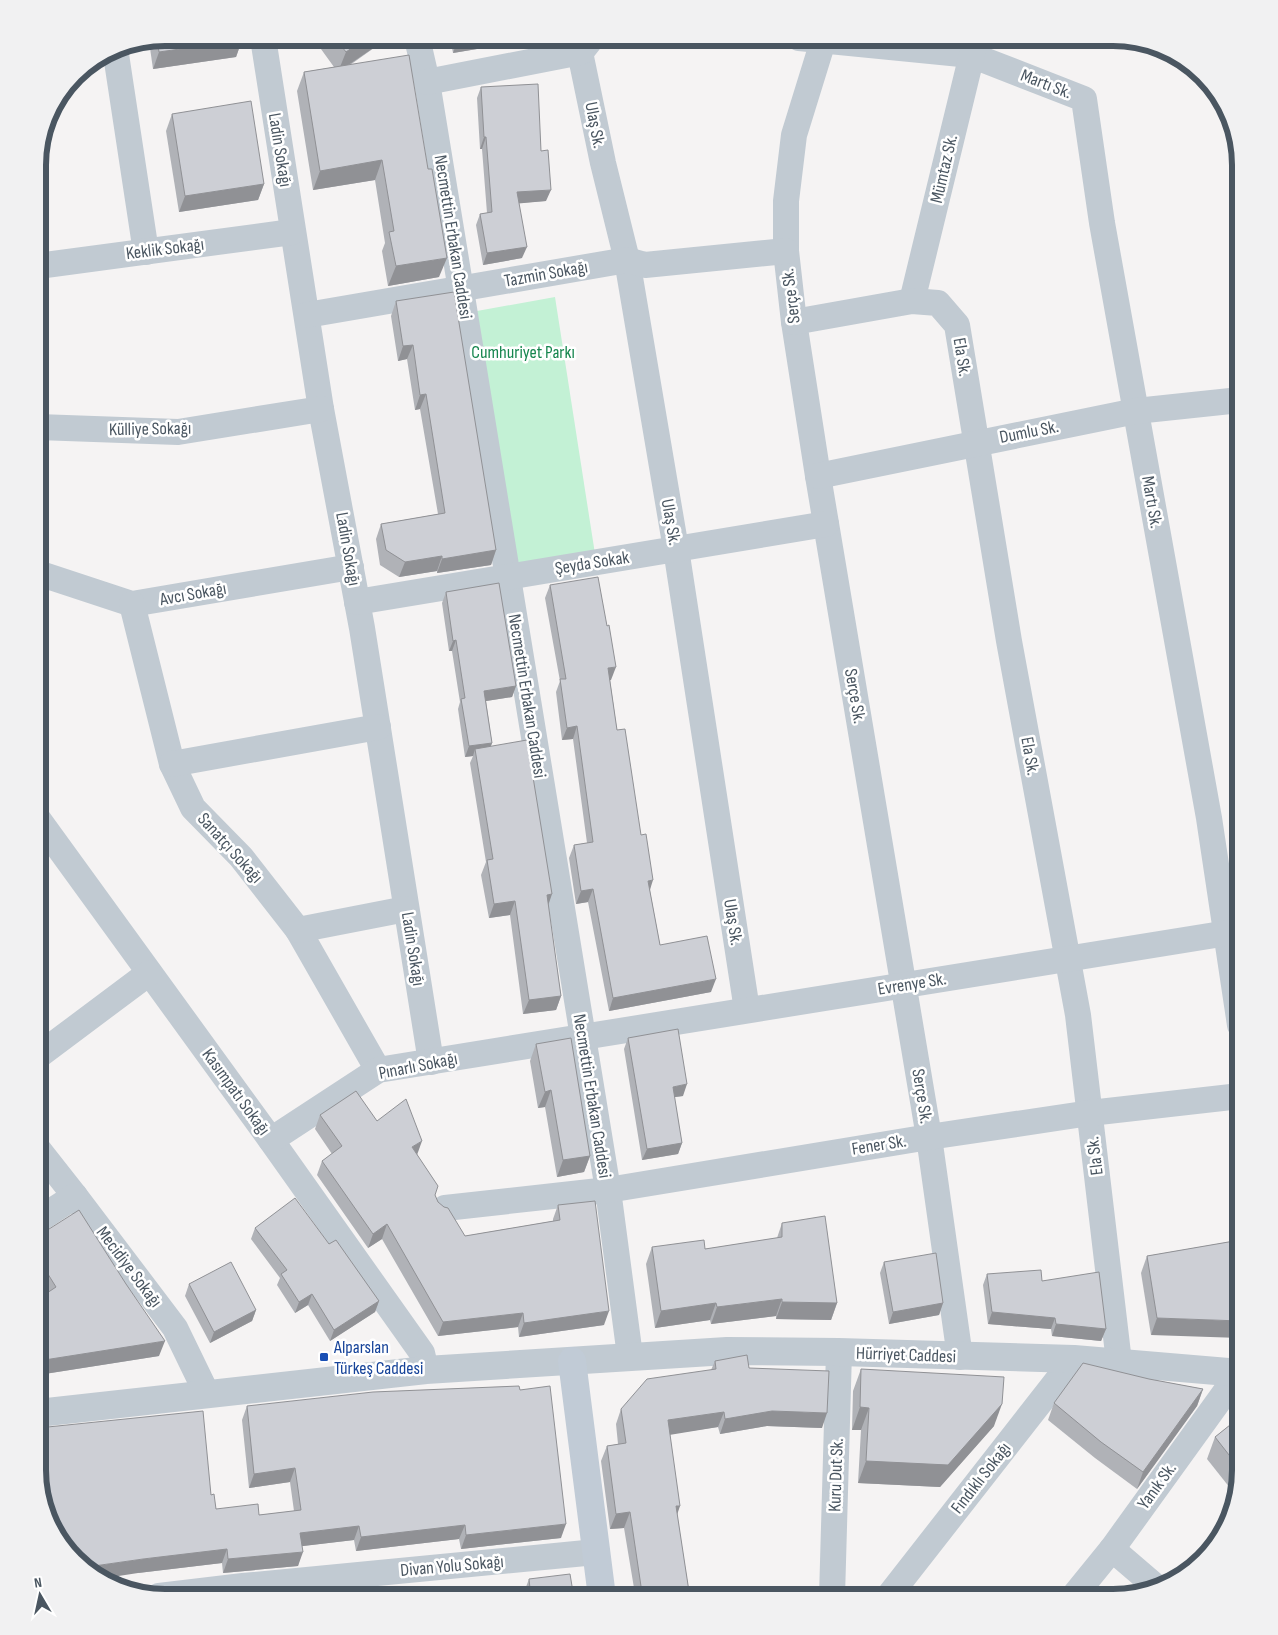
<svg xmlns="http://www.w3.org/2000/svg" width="1278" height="1635" viewBox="0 0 1278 1635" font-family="'Sofia Sans Condensed',sans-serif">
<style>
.green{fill:#c3f1d5}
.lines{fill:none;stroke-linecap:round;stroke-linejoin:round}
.minor{stroke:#c1cad2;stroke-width:26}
.tertiary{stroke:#c1cad2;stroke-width:28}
.secondary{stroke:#c1cbd6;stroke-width:28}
.wall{fill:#b0b2b7}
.shaded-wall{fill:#909195}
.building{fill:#cdcfd5;stroke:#909195}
.transit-dot{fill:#1a4fb4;stroke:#fff;stroke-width:2}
.labels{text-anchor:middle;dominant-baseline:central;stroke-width:5;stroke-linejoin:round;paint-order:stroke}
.street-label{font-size:18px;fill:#4a5661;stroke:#fff}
.park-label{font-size:18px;fill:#17864f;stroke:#fff}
.transit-label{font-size:18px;fill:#164399;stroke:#fff;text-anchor:start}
.rim{fill:none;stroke:#4a5661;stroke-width:6}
</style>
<rect width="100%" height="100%" fill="#f5f3f3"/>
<path class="green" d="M555,297L595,554L518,567L477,311Z"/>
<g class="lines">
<g class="minor">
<path d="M263,38L321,409L362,628L431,1062"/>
<path d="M417,38L427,82L608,1190L630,1356"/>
<path d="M577,38L603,163L627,260L676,549L747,1010"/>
<path d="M799,38L971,55L1084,99L1102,223L1209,818L1240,1025"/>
<path d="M824,38L794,135L786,201V251L794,322L818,476L929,1137L960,1357"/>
<path d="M115,48L146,252"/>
<path d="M427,82L581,52L592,38"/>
<path d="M38,266L292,232"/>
<path d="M912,301L976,38"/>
<path d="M307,315L627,260L645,265L786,251"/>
<path d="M794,322L912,301L938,303L957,325L1009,641L1078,1015L1119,1362"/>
<path d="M38,427L178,432L321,409"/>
<path d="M818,476L1136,411L1240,400"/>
<path d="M38,573L132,604L351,567"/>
<path d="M357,602L826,524"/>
<path d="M132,604L172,764L193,808L241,857L298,930L378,1070"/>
<path d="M172,764L378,727"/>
<path d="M38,819L271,1140L422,1353L426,1370"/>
<path d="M298,930L406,909"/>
<path d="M38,1056L149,973"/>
<path d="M271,1140L378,1070L1240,931"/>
<path d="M38,1149L75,1196L175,1328L207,1394"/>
<path d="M445,1208L608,1190L929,1137L1090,1113L1240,1096"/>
<path d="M38,1220L75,1196"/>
<path d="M1112,1549L1154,1585"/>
<path d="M159,1596L243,1586L596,1552"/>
<path d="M832,1597L839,1352"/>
<path d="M888,1597L1074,1359"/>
<path d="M1073,1597L1112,1549L1239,1373"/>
</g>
<path class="tertiary" d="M38,1413L426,1370L727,1351L839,1352L1074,1359L1240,1373"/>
<path class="secondary" d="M572,1361L602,1597"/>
</g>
<g class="wall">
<path d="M165,38L242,40L236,57L153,69L149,41Z"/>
<path d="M313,38H388L350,65L439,277L388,286L382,251L385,243L375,180L313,190L297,91L304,72L334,67Z"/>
<path d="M450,38H538V39L453,53Z"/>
<path d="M481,87L541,151L546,201L519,203L522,258L483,265L476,225L480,214L487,213L482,149H480L477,98Z"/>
<path d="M172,114L264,184L258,200L179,212L166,131Z"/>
<path d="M396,301L496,550L491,565L437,573V571L399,577L380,565L376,539L381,524L438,514L420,409L415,410L407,359L398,361L391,316Z"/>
<path d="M550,585L611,680H610L617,730L650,891L660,945L711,992L609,1011L588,902L576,904L569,858L574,845L587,843L573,739L562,740L556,692L560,681L545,598Z"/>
<path d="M446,592L516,686L512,697L486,701L492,743L491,746L548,904L561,996L556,1010L523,1014L510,915L489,918L481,875L486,862L470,763L473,756L465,757L458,709L460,702L452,651H449L442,603Z"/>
<path d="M628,1038L683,1096L674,1097L682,1143L678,1154L642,1160L624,1049Z"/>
<path d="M536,1044L590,1156L584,1172L557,1177L545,1107L538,1108L530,1061Z"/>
<path d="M320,1115L377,1121L417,1154L438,1202L465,1236L553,1221V1219L558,1205L604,1325L519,1337L518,1327L438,1336L382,1239L368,1248L317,1175L322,1161L332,1154L315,1129Z"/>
<path d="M782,1223L837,1303L831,1320L776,1319V1316L711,1324L710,1320L655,1328L646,1264L652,1247L705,1249L777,1238Z"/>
<path d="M255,1228L329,1244L379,1301L375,1312L330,1341L308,1305L295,1313L277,1285L280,1278L251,1239Z"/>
<path d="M38,1236L159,1356L38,1375V1299L45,1294L38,1282Z"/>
<path d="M1240,1240L1151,1335L1141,1273L1147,1256Z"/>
<path d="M884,1262L943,1303L939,1315L889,1324L880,1273Z"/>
<path d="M987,1274L1042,1281L1106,1329L1101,1341L1052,1336L1051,1329L988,1324L983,1285Z"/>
<path d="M189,1284L256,1310L252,1321L210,1343L185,1296Z"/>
<path d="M715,1361L749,1368L822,1428L767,1426L720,1434L718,1427L670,1434L677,1514L690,1598H631L632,1594H635L624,1528L610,1529L601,1461L607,1446L618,1444L616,1424L621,1409L711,1370Z"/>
<path d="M861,1369L994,1426L940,1487L858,1483L861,1430H852L853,1391Z"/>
<path d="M1149,1379L1203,1389L1197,1406L1137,1489L1095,1458L1048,1420L1054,1403Z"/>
<path d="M520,1390L561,1538L461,1549L459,1539L356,1551L354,1540L302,1546L298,1566L223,1573L222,1563L138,1573L211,1495L216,1509L259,1515L294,1511L290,1482L249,1488L242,1420L247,1406Z"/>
<path d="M1240,1417V1470L1234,1493L1207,1459L1215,1437Z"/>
<path d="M529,1579L574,1598H523V1595Z"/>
</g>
<g class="shaded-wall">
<path d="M366,38H388L338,72L346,52Z"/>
<path d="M467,38H538V39L453,53L458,39Z"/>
<path d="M242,40L236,57L153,69L159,52Z"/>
<path d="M484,137H486L482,149H480Z"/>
<path d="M382,160L375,180L313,190L320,171Z"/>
<path d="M264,184L258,200L179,212L185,196Z"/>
<path d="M551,190L546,201L513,204L517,192Z"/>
<path d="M527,247L522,258L483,265L487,253Z"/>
<path d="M447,258L439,277L388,286L396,266Z"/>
<path d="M413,345L407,359L398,361L403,346Z"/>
<path d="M426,394L420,409L415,410L420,395Z"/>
<path d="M496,550L491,565L437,573L442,559Z"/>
<path d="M442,556L437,571L399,577L405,562Z"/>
<path d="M456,640L452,651H449L453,641Z"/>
<path d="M616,667L611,680L603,681L608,668Z"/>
<path d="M516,686L512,697L480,702L484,691Z"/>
<path d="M577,726L573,739L562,740L567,728Z"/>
<path d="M492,743L488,753L475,749L473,756L465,757L469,746Z"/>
<path d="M653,880L649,893L648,881Z"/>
<path d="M593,889L588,902L576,904L581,891Z"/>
<path d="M552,894L547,909V895Z"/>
<path d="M515,901L510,915L489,918L494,904Z"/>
<path d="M716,979L711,992L609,1011L613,998Z"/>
<path d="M561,996L556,1010L523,1014L529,1000Z"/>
<path d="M687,1084L683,1096L668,1098L673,1087Z"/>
<path d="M551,1090L545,1107L538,1108L545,1092Z"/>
<path d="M422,1141L417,1155L412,1147Z"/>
<path d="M682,1143L678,1154L642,1160L647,1149Z"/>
<path d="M590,1156L584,1172L557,1177L563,1160Z"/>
<path d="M43,1181L38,1192V1193V1184Z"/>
<path d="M387,1224L382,1239L368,1248L373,1234Z"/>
<path d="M312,1294L308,1305L295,1313L299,1302Z"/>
<path d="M782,1299L776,1316L711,1324L717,1307Z"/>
<path d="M379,1301L375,1312L330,1341L334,1330Z"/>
<path d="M782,1302L837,1303L831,1320L776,1319Z"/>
<path d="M716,1303L710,1320L655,1328L661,1311Z"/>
<path d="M943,1303L939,1315L889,1324L893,1312Z"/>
<path d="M256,1310L252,1321L210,1343L214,1332Z"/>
<path d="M609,1311L604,1325L519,1337L524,1323Z"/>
<path d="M992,1312L1055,1318L1051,1329L988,1324Z"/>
<path d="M523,1313L518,1327L438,1336L443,1322Z"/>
<path d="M1157,1318L1240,1321V1338L1151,1335Z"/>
<path d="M1056,1324L1106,1329L1101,1341L1052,1336Z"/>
<path d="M165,1341L159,1356L38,1375V1361Z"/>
<path d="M1203,1389L1197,1406L1137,1489L1143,1472Z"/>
<path d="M1002,1404L994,1426L940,1487L858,1483L866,1461Z"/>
<path d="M860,1407L869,1408L861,1430H852Z"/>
<path d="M772,1411L827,1413L822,1428L767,1426L720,1434L725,1419Z"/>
<path d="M724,1412L718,1427L663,1436L668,1420Z"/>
<path d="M295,1468L290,1482L249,1488L254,1474Z"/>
<path d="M676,1506H680L675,1521Z"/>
<path d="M630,1512L624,1528L610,1529L616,1514Z"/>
<path d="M566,1524L561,1538L461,1549L466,1535Z"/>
<path d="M465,1525L459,1539L356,1551L361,1537Z"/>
<path d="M359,1526L354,1540L295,1547L300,1533Z"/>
<path d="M227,1549L222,1563L138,1573L99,1579L87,1567L143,1559Z"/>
<path d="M303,1552L298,1566L223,1573L228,1559Z"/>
</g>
<g class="building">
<path d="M165,38H242V40L159,52L157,39Z"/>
<path d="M335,38H366L346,52Z"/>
<path d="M409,55L428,169H432L447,258L396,266L389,232L394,231L382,160L320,171L304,72Z"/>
<path d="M538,84L541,151L548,150L551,190L517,192L527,247L487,253L480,214L492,212L486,137H484L481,87Z"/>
<path d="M251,101L264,184L185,196L172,114Z"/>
<path d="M454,292L496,550L442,559V556L405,562L386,550L381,524L445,513L426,394L420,395L413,345L403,346L396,301Z"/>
<path d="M598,577L607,626L609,625L616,667L608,668L617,730L625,729L641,835L646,834L653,880L648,881L660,945L707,936L716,979L613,998L593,889L581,891L574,845L593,842L577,726L567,728L560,679H566L550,585Z"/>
<path d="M499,583L516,686L484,691L492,743L469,746L461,699L465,698L456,640L453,641L446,592Z"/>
<path d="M527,740L552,894L547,895L561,996L529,1000L515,901L494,904L487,860L493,859L475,749Z"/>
<path d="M678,1029L687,1084L673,1087L682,1143L647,1149L628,1038Z"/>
<path d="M571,1038L590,1156L563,1160L551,1090L545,1092L536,1044Z"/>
<path d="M356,1091L377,1121L406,1099L422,1141L412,1147L438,1186L435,1195L438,1202L444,1207L448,1208L465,1236L560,1220L558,1205L595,1201L609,1311L524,1323L523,1313L443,1322L387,1224L373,1234L322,1161L342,1146L320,1115Z"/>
<path d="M38,1173L43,1181L38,1184Z"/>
<path d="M295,1198L329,1244L336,1240L379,1301L334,1330L312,1294L299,1302L281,1274L287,1270L255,1228Z"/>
<path d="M79,1210L126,1284L165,1341L38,1361V1299L56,1287L38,1258V1236Z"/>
<path d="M825,1216L837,1303L782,1302V1299L717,1307L716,1303L661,1311L652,1247L704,1240L705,1249L782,1237V1223Z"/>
<path d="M1240,1240V1321L1157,1318L1147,1256Z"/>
<path d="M936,1253L943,1303L893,1312L884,1262Z"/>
<path d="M231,1262L256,1310L214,1332L189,1284Z"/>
<path d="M1041,1270L1042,1281L1099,1272L1106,1329L1056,1324L1055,1318L992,1312L987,1274Z"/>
<path d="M747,1355L749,1368L829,1371L827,1413L772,1411L725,1419L724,1412L668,1420L680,1506H676L690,1598H632V1594L642,1593L630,1512L616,1514L607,1446L626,1443L621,1409L647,1379L716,1369L715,1361Z"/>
<path d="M1083,1363L1149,1379L1203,1389L1143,1472L1101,1442L1054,1403Z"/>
<path d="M861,1369L1004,1377L1002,1404L948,1465L866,1461L869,1408L860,1407Z"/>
<path d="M519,1386L520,1390L550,1386L566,1524L466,1535L465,1525L361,1537L359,1526L300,1533L303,1552L228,1559L227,1549L143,1559L87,1567L59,1541L38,1470V1428L203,1411L211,1495L214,1494L216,1509L258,1504L259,1515L301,1510L295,1468L254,1474L247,1406L373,1392Z"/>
<path d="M1240,1417V1469L1215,1437Z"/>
<path d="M570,1574L574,1598H531L529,1579Z"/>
</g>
<rect class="transit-dot" x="319" y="1352" width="10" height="10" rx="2.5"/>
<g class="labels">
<g class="street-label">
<text transform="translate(1046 84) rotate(21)">Martı Sk.</text>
<text transform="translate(595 125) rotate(79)">Ulaş Sk.</text>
<text transform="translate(280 150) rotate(81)">Ladin Sokağı</text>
<text transform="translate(944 169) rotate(-77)">Mümtaz Sk.</text>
<text transform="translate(453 237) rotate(81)">Necmettin Erbakan Caddesi</text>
<text transform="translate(165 249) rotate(-7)">Keklik Sokağı</text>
<text transform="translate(546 274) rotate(-10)">Tazmin Sokağı</text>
<text transform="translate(791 296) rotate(-97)">Serçe Sk.</text>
<text transform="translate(962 357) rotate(81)">Ela Sk.</text>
<text transform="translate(150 429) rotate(-1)">Külliye Sokağı</text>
<text transform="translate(1029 432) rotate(-11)">Dumlu Sk.</text>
<text transform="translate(1152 502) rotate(80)">Martı Sk.</text>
<text transform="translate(671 522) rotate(80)">Ulaş Sk.</text>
<text transform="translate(348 549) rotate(80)">Ladin Sokağı</text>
<text transform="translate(592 563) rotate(-9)">Şeyda Sokak</text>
<text transform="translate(193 594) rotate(-10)">Avcı Sokağı</text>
<text transform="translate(527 696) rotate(81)">Necmettin Erbakan Caddesi</text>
<text transform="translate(855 696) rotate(80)">Serçe Sk.</text>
<text transform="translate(1030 756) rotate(80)">Ela Sk.</text>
<text transform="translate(230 848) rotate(48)">Sanatçı Sokağı</text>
<text transform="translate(733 922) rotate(81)">Ulaş Sk.</text>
<text transform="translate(413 949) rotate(81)">Ladin Sokağı</text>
<text transform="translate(912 984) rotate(-9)">Evrenye Sk.</text>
<text transform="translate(418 1066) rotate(-11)">Pınarlı Sokağı</text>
<text transform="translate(236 1092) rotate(54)">Kasımpatı Sokağı</text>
<text transform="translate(592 1096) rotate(81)">Necmettin Erbakan Caddesi</text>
<text transform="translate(922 1096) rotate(81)">Serçe Sk.</text>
<text transform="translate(879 1145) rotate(-9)">Fener Sk.</text>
<text transform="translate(1095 1156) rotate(-97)">Ela Sk.</text>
<text transform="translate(129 1267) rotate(53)">Mecidiye Sokağı</text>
<text transform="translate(906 1355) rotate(2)">Hürriyet Caddesi</text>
<text transform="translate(836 1475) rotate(-88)">Kuru Dut Sk.</text>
<text transform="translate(981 1478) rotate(-52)">Fındıklı Sokağı</text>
<text transform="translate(1157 1486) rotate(-54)">Yanık Sk.</text>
<text transform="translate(452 1566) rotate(-5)">Divan Yolu Sokağı</text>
</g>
<g class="park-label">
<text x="523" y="352">Cumhuriyet Parkı</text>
</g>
<g class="transit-label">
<text x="334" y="1347">Alparslan<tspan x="334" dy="21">Türkeş Caddesi</tspan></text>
</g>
</g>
<path d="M0 0H1278V1635H0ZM165 46H1113A119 119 0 0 1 1232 165V1470A119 119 0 0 1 1113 1589H165A119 119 0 0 1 46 1470V165A119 119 0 0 1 165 46Z" fill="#f1f1f2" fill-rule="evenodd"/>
<path class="rim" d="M165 46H1113A119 119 0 0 1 1232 165V1470A119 119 0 0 1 1113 1589H165A119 119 0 0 1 46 1470V165A119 119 0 0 1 165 46Z"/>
<g transform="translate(40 1595) rotate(351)" stroke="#ffffff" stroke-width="4" paint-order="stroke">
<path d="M0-4L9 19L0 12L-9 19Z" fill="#4a5661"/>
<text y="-8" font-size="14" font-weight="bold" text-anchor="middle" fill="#4a5661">N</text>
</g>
</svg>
